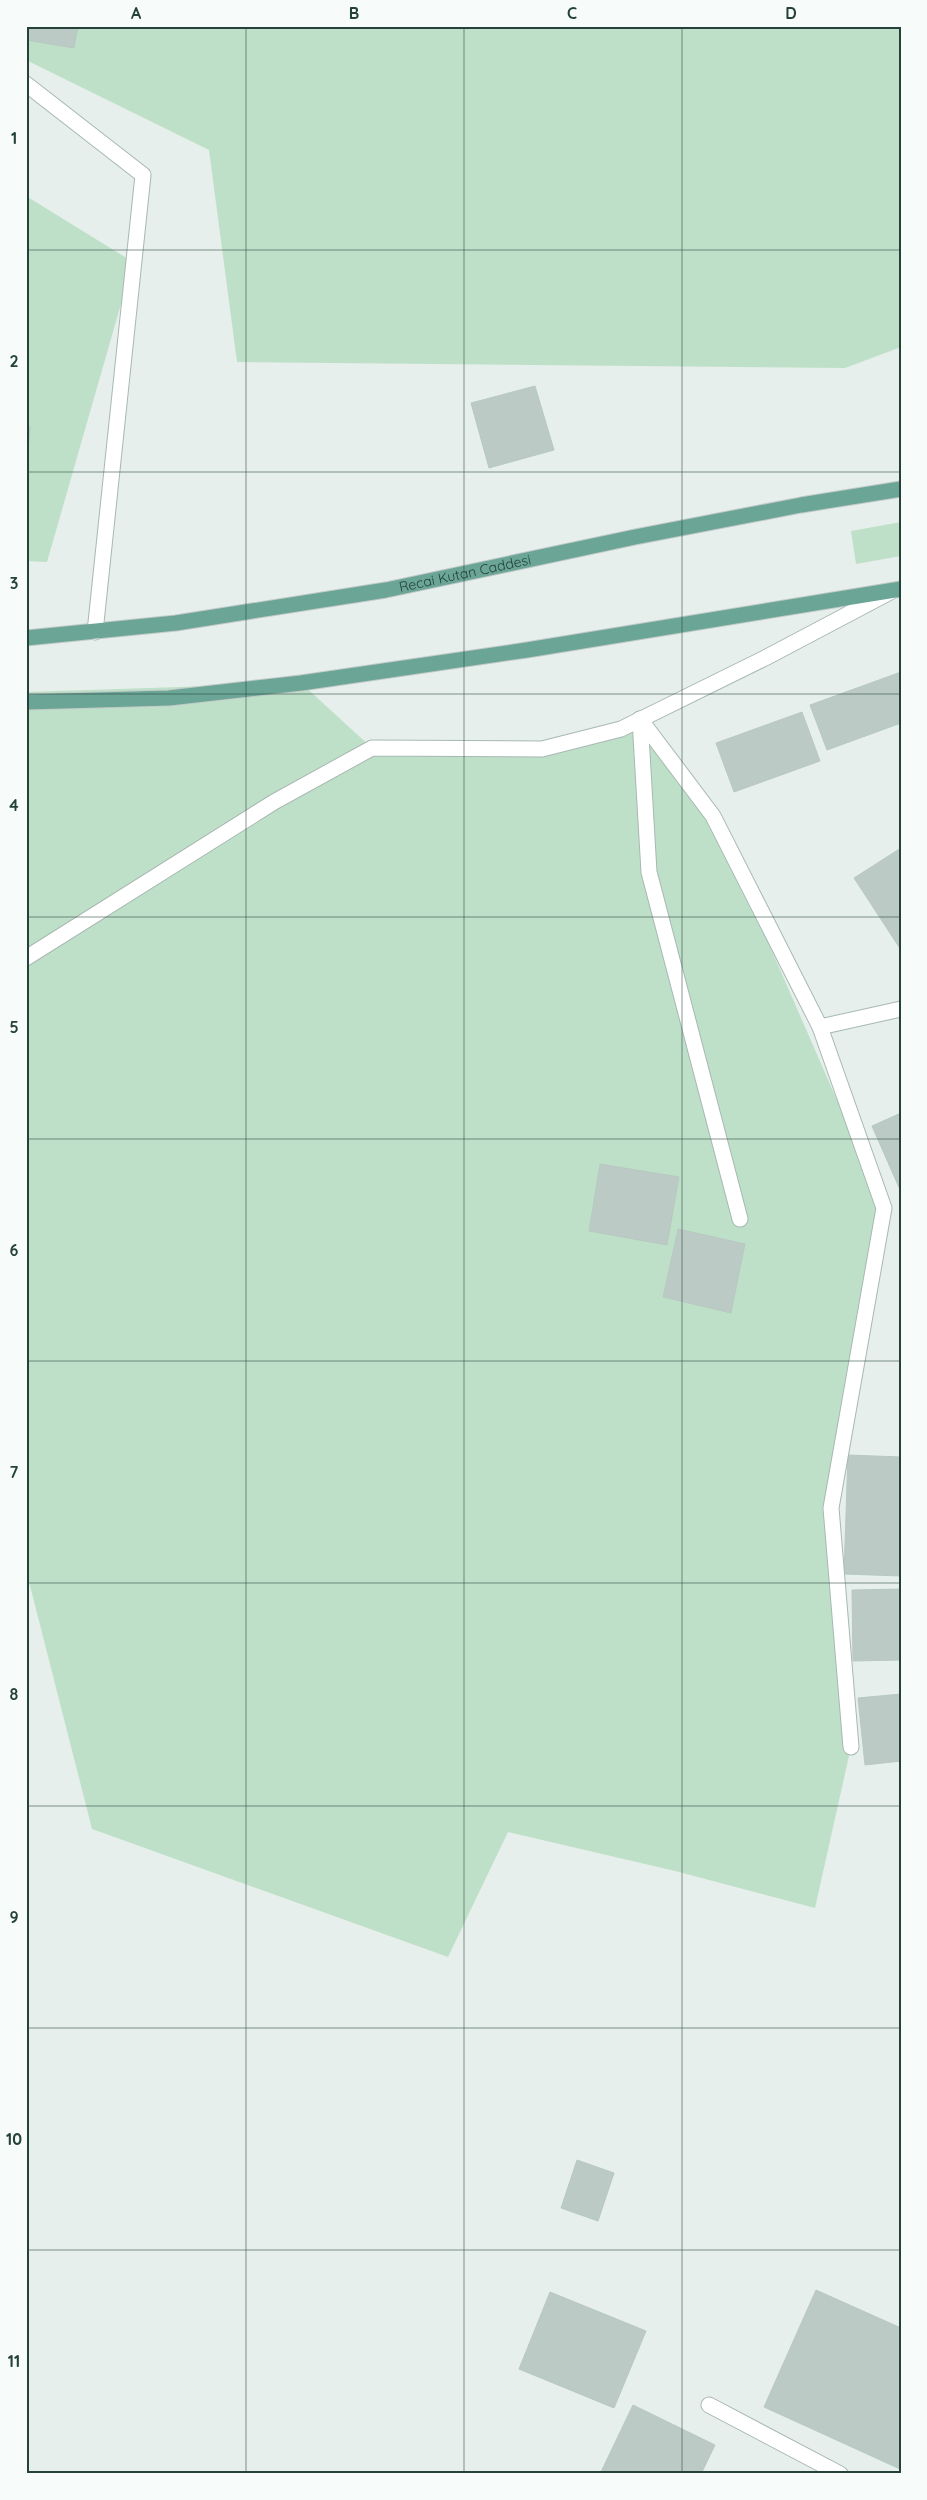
<svg xmlns="http://www.w3.org/2000/svg" width="927" height="2500" viewBox="0 0 927 2500" font-family="Quicksand,sans-serif">
<style>
.green{fill:#bfe0c8}
.building{fill:#bbcac4;stroke:#b8c9c2}
.lines{fill:none;stroke-linecap:round;stroke-linejoin:round}
.minor-casing{stroke:#a8b8b2;stroke-width:17}
.major-casing{stroke:#c2cac8;stroke-width:17}
.minor{stroke:#fff;stroke-width:15}
.major{stroke:#6aa596;stroke-width:15}
.grid{fill:none;stroke:#24423a;stroke-width:1;stroke-opacity:0.55}
.labels{text-anchor:middle;dominant-baseline:central;stroke-width:4;stroke-linejoin:round;paint-order:stroke}
.street-label{font-size:14px;fill:#24423a;stroke:#f7fbf9}
.neatline{fill:none;stroke:#24423a;stroke-width:2}
.grid-label{font-size:16px;text-anchor:middle;font-weight:bold;fill:#24423a}
</style>
<rect width="100%" height="100%" fill="#e6efeb"/>
<g class="green">
<path d="M26,26H901V347L845,368L237,362L209,150L26,60Z"/>
<path d="M26,196L133,262L47,562L26,561Z"/>
<path d="M901,522V556L856,564L851,531Z"/>
<path d="M301,683L372,748L542,749L640,719L713,816L884,1208L831,1508L851,1747L815,1908L675,1871L508,1832L448,1957L92,1829L26,1570V692Z"/>
</g>
<g class="building">
<path d="M26,26H78L74,48L26,40Z"/>
<path d="M535,386L554,450L489,468L471,403Z"/>
<path d="M26,427H30L26,478Z"/>
<path d="M901,672V723L827,750L810,705Z"/>
<path d="M802,712L820,761L734,792L716,743Z"/>
<path d="M901,848V950L854,878Z"/>
<path d="M901,1113V1192L872,1126Z"/>
<path d="M600,1164L679,1177L667,1245L589,1231Z"/>
<path d="M678,1229L745,1244L731,1313L663,1297Z"/>
<path d="M848,1455L901,1457V1576L844,1574Z"/>
<path d="M901,1589V1660L853,1661L852,1590Z"/>
<path d="M901,1694V1761L865,1765L858,1698Z"/>
<path d="M577,2160L614,2173L598,2221L561,2208Z"/>
<path d="M816,2290L901,2328L900,2469L764,2407Z"/>
<path d="M550,2292L646,2331L614,2408L519,2369Z"/>
<path d="M633,2405L715,2445L701,2474H600Z"/>
</g>
<g class="lines">
<defs>
<g id="minor">
<path d="M26,84L143,175L95,632"/>
<path d="M640,719L649,872L740,1219"/>
<path d="M640,719L713,816L820,1027L901,1009"/>
<path d="M26,958L274,802L372,748L542,749L621,729L765,658L890,592"/>
<path d="M820,1027L884,1208L831,1508L851,1747"/>
<path d="M709,2405L840,2474"/>
</g>
<g id="major">
<path id="s1" d="M26,638L176,623L386,590L635,537L801,505L901,489"/>
<path d="M26,702L169,698L301,683L527,650L901,589"/>
</g>
</defs>
<use href="#minor" class="minor-casing"/>
<use href="#major" class="major-casing"/>
<use href="#minor" class="minor"/>
<use href="#major" class="major"/>
</g>
<path class="grid" d="M246,26V2474M464,26V2474M682,26V2474M26,250H901M26,472H901M26,694H901M26,917H901M26,1139H901M26,1361H901M26,1583H901M26,1806H901M26,2028H901M26,2250H901"/>
<g class="labels">
<g class="street-label">
<text stroke="none"><textPath href="#s1" startOffset="444">Recai Kutan Caddesi</textPath></text>
</g>
</g>
<rect width="927" height="2500" fill="none" stroke="#f7fbf9" stroke-width="55"/>
<rect x="28" y="28" width="872" height="2444" class="neatline"/>
<g class="grid-label">
<text x="136" y="19">A</text>
<text x="354" y="19">B</text>
<text x="572" y="19">C</text>
<text x="791" y="19">D</text>
<text x="14" y="144">1</text>
<text x="14" y="367">2</text>
<text x="14" y="589">3</text>
<text x="14" y="811">4</text>
<text x="14" y="1033">5</text>
<text x="14" y="1256">6</text>
<text x="14" y="1478">7</text>
<text x="14" y="1700">8</text>
<text x="14" y="1923">9</text>
<text x="14" y="2145">10</text>
<text x="14" y="2367">11</text>
</g>
</svg>
